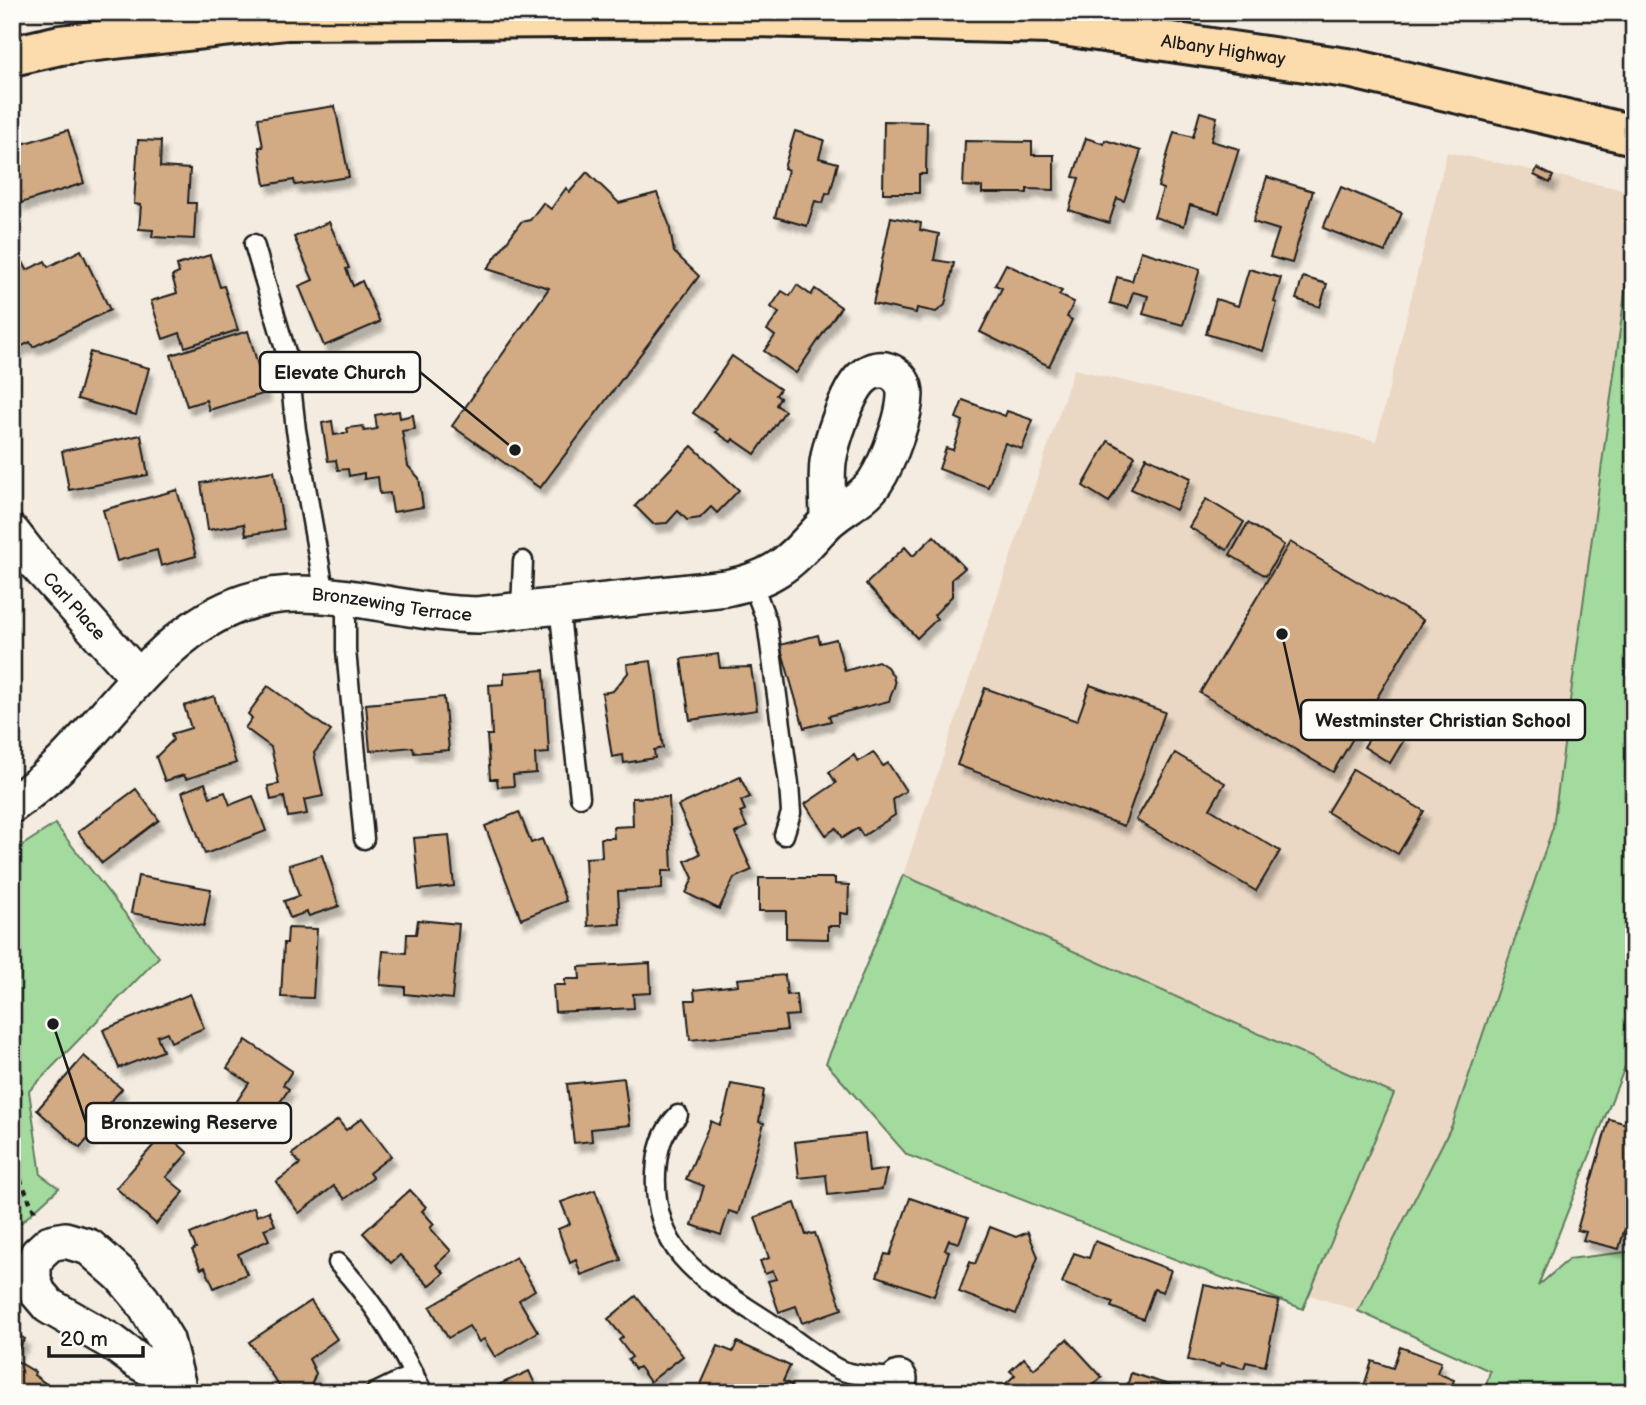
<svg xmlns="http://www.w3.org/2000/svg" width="1646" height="1405" viewBox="0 0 1646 1405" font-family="'Balsamiq Sans',sans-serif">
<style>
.built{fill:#ead8c4}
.green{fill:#a3da9e;stroke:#607b5d;stroke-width:2}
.building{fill:#d2aa83;stroke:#1c1c1c;stroke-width:2;filter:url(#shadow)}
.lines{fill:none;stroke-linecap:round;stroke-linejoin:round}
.service-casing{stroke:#1c1c1c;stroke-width:23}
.minor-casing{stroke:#1c1c1c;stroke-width:40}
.primary-casing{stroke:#1c1c1c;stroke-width:44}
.path{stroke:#1c1c1c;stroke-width:4.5;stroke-dasharray:5 5;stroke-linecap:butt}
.service{stroke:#fdfcf7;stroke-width:18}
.minor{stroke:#fdfcf7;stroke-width:35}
.primary{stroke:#fcdcac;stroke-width:38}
.labels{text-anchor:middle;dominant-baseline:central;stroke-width:7;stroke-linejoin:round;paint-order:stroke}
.street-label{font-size:18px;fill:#1c1c1c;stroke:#fdfcf7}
.leader{fill:none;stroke:#1c1c1c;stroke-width:2.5}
.callout-dot{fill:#1c1c1c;stroke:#fdfcf7;stroke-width:2.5}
.callout{fill:#fdfcf7;stroke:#1c1c1c;stroke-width:2.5}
.callout-label{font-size:19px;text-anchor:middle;font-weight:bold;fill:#1c1c1c}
</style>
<defs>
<filter id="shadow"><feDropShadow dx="4.5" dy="8" stdDeviation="2" flood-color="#0004"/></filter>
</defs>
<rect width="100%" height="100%" fill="#f4ece0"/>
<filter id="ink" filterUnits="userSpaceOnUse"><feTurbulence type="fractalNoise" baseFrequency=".0143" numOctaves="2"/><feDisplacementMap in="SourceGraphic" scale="14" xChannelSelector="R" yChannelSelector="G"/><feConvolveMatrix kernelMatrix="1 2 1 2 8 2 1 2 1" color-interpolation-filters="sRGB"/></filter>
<g filter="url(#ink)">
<path class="built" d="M1447,152L1634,192V226L1553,827L1452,1125L1358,1311L1310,1295L1394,1094L903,875L1074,369L1376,441Z"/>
<g class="green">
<path d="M1634,226V1044L1538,1286L1569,1259L1634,1251V1393H1484L1490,1371L1358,1311L1452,1125L1553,827Z"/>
<path d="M55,824L159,957L29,1091L41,1175L59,1188L12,1231V852Z"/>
<path d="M903,875L1394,1094L1303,1309L907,1155L826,1063Z"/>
</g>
<g class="building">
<path d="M335,106L349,177L295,185L294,180L265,185L259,147H263L258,118Z"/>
<path d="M1200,112L1217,117L1211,141L1239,149L1219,213L1190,205L1184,226L1154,217L1163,189L1158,187L1174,132L1193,137Z"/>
<path d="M884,121L927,122L926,174H919V193H883Z"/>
<path d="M68,130L84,183L21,203L12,175V147Z"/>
<path d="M795,131L824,140L819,158L838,163L830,194L826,193L823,203L815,201L807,226L775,217L788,170L784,168Z"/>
<path d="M1086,138L1104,144L1105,140L1141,151L1124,201L1117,198L1109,223L1069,210L1079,178L1073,177Z"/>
<path d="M138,140L161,141L160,167L190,169L188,203H196L194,239L152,237L153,230L139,229L141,205L134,204Z"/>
<path d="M965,141L1032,142V155H1054V190L1027,189V193H982V187L963,186Z"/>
<path d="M1537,168L1553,176L1550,183L1534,175Z"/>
<path d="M587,172L619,203L657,193L669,224L674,252L699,276L540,488L452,426L549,288L487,269L521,222L530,220L543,203L551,209L566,188L570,192Z"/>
<path d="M1267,177L1313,191L1292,263L1270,257L1279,230L1253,222Z"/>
<path d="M1341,187L1402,213L1385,252L1323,228Z"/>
<path d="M891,217L921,223L920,230L939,234L934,260L954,263L945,305L936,312L917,308L916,313L873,304Z"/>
<path d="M329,222L349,268L346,269L353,286L362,281L380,322L324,346L299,286L313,280L294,237Z"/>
<path d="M81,250L110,310L33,347L30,342L14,350L12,262L21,258L27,270L45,261L48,267Z"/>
<path d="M1141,251L1200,269L1183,325L1143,314L1148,296L1133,292L1128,308L1110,303L1117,277L1132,281Z"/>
<path d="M210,255L220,287L224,286L238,330L185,347L180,333L163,339L151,301L177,293L172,276L179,273L177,265Z"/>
<path d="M1006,264L1062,291L1059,295L1074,302L1067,317L1072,320L1049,366L980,332L1002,288L995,285Z"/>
<path d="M1249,269L1281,278L1274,302L1277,303L1263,351L1206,334L1216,299L1238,306Z"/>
<path d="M1303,277L1327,284L1320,307L1296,299Z"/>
<path d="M797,285L811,295L815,289L841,307L796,373L764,351L775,336L767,330L779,313L771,307L782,291L790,296Z"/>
<path d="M248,331L266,393L209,410L206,400L187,406L171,355Z"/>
<path d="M90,352L149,368L136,415L77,399Z"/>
<path d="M732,356L780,389L776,395L780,398L776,405L785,411L755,454L733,439L731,442L716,432L718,430L693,413Z"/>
<path d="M963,400L1005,416L1007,411L1033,420L1022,449L1005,443L988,487L939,469L946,448L953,450L963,421L956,418Z"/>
<path d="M399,411L400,418L413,415L415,429L402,431L408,466L419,478L423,507L393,512L390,493L380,494L378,477L364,479V473L349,476L348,469L338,470L336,460L328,461L322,423L332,421L334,435L348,433L347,428L363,426L364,431L377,429L375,415Z"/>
<path d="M141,435L148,475L69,490L62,451Z"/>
<path d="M1108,441L1135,456L1109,502L1083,486Z"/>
<path d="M692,446L739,490L717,513L711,507L700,518L687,520L678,511L667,523L653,524L635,506Z"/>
<path d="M1146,457L1191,478L1176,510L1131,489Z"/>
<path d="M274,471L284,529L246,535L244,524L208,530L201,483Z"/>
<path d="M177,490L196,556L161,566L157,550L117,561L103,510Z"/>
<path d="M1206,499L1244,522L1227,550L1189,527Z"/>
<path d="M1248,523L1284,545L1266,576L1230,555Z"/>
<path d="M934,536L965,568L952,579V596L934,615L937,619L917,638L866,584L905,547L913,556Z"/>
<path d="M1290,542L1423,620L1333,772L1200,693Z"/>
<path d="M818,635L820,643L836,639L845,671L878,661L887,667L893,676L895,684L889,701L829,716L831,721L804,728L780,645Z"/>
<path d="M718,654L720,668L751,667L757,710L690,720L681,659Z"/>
<path d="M651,661L663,748L654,750L655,758L624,763L623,755L612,757L602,693L613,691L628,673L627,664Z"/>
<path d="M544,670L549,753L535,754L536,773L513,775L514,786L498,787L497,779H490L487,735H492L489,685L504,684V673Z"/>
<path d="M1090,685L1165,712L1124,826L957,765L985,688L1077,721Z"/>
<path d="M268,686L331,731L314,753L323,796L304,800L307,814L288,817L284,797L271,800L268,786L279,784L271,747L245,728L252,718L248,714Z"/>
<path d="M214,696L236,763L186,779L184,775L165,781L156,757L173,740L171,734L191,728L184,706Z"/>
<path d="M444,697L449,750L414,753L413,747L370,751L366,704Z"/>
<path d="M1380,722L1405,738L1390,763L1364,747Z"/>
<path d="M873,752L883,766L888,763L906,791L893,799L895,815L863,836L858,828L842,838L836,828L826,835L805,804L836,783L829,772L854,755L858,762Z"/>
<path d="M1175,753L1225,783L1210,809L1280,851L1256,891L1136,820Z"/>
<path d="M1353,769L1424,811L1398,854L1327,812Z"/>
<path d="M740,777L750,797L741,801L745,810L740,812L747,827L735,833L752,870L734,878L719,909L686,893L693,878L685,861L700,854L678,806Z"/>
<path d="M205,783L210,797L225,792L230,805L253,796L266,831L205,854L182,792Z"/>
<path d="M136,789L159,820L102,863L78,832Z"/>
<path d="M669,797L672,871H662V889L618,891L620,924L588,926L585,858L602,857L601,838H614L613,827L633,826L632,798Z"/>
<path d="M519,812L531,843L542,839L566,901L521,919L485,826Z"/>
<path d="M449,835L454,886L419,890L414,838Z"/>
<path d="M322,855L339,906L309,916L307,912L290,918L284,901L299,896L289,865Z"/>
<path d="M138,876L211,889L204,926L131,913Z"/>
<path d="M759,878H835V884L849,885L848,914L840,913V926H828V939L786,938V911H759Z"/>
<path d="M418,920L459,924L452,999L405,994V987L380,985L383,951L406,953L407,934H416Z"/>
<path d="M288,928L317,929L313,998L281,997L284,943H287Z"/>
<path d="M650,963L651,993L633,994L634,1008L555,1012L553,985H565V979H580L579,967Z"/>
<path d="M785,975L787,995L796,994L798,1015L785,1016L787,1030L690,1040L686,1000H695L694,990L738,985L737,979Z"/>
<path d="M190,994L204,1028L171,1042L167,1032L157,1036L163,1051L119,1068L103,1030Z"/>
<path d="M246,1040L292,1071L283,1085L289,1089L263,1127L233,1107L249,1083L227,1068Z"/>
<path d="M84,1056L122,1089L99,1114L105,1119L80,1148L37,1110Z"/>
<path d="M624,1078L630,1125L591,1129L592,1141L574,1143L567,1084Z"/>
<path d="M731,1084L764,1090L759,1122L764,1123L738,1214L729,1211L721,1235L692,1225L704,1186L686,1179L711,1121L719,1125L724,1114Z"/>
<path d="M362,1118L391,1156L369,1173L373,1178L345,1199L334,1186L299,1213L276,1182L300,1164L292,1154L338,1120L346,1130Z"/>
<path d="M1609,1119L1634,1126V1222L1631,1233L1624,1231L1619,1249L1583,1240L1586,1232L1577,1230Z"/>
<path d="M165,1132L188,1153L166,1177L184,1192L156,1224L116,1188Z"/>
<path d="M865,1134L869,1172L887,1169L882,1189L828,1195L826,1175L799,1178L795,1142Z"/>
<path d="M410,1190L426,1207L422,1211L434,1224L430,1228L451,1251L436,1265L444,1273L429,1286L400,1255L391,1263L363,1233Z"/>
<path d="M595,1190L621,1260L581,1275L576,1260L570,1263L558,1229L570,1224L561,1202Z"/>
<path d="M910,1198L968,1218L959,1243L949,1240L945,1250L949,1251L934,1296L877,1276L885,1254L890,1255Z"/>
<path d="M795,1203L806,1235L815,1233L842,1309L802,1323L796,1306L779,1312L768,1281L776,1279L773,1271L765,1274L760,1261L769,1258L755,1217Z"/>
<path d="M254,1207L257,1216L269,1211L275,1225L264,1229L269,1240L238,1254L247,1274L214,1288L205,1267L201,1269L192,1250L196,1248L190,1234Z"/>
<path d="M990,1227L1016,1237L1028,1232L1038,1257L1016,1314L959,1292L970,1262L975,1264Z"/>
<path d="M1095,1241L1171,1270L1163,1292L1154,1289L1143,1319L1111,1307L1113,1302L1062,1283L1074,1253L1089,1258Z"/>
<path d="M516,1257L535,1290L519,1300L538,1332L495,1357L484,1339L479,1342L469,1326L448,1338L430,1307Z"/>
<path d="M1204,1285L1279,1301L1265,1366L1246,1362L1244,1368L1221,1363L1220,1367L1188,1360Z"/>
<path d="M636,1296L683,1356L650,1382L639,1367L635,1369L628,1360L632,1357L619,1340L623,1337L608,1319Z"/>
<path d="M311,1301L337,1339L309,1359L316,1373L310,1388L303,1393H286L282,1390L249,1342Z"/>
<path d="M12,1331L25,1339L12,1358L35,1372L34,1375L45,1383L39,1393H12Z"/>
<path d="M1067,1339L1102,1377L1085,1393H996L1015,1375L1010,1371L1024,1358L1034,1369Z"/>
<path d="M737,1342L790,1366L783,1381L792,1385L789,1393H697L718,1346L733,1352Z"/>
<path d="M1400,1347L1441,1362L1437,1373L1454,1380L1449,1393H1374L1363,1389L1372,1361L1393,1368Z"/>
<path d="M529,1371L539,1393H481Z"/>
<path d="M1131,1373L1182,1389L1180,1393H1125Z"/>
</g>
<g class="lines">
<defs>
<g id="service">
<path d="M254,244L288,359L296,430L325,595"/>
<path d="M752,582L767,622L789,784L791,813L784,835"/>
<path d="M346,598V650L364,839"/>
<path d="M559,606L580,797"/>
<path d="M521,610L523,561"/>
<path d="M678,1115C662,1132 657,1150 656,1174C652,1261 715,1285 778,1328C794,1339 824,1363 840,1370C857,1377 881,1376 899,1379"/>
<path d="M338,1263C378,1307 397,1341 423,1393"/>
<path d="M375,1393L414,1374"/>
</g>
<g id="minor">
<path id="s1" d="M12,533L33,560L138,677"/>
<path id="s2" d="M12,805C32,790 51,775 68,757C134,688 191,594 298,594C358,594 416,614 477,615L726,588C744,584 760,580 776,570C796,558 810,539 826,523C841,508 863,500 875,482C887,464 910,407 904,387C901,378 894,372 885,370C876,369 868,372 861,379C847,393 831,442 828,462C826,481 828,502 828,521"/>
<path d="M65,1240L89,1247L121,1275L142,1300L166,1340L177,1383L136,1360L112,1342L49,1306L38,1293L33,1280V1266L38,1254L50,1243Z"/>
<path d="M892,1393L899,1379"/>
</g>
<g id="primary">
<path id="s3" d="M12,56L60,45L286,20L752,17L1050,24L1353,69L1634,135"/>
</g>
</defs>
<use href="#service" class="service-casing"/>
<use href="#minor" class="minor-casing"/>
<use href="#primary" class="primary-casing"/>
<path class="path" d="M12,1161L36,1215"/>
<use href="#service" class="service"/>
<use href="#minor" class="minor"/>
<use href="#primary" class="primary"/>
</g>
</g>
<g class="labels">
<g class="street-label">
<text stroke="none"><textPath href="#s3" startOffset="1216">Albany Highway</textPath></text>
<text stroke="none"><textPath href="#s2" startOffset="460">Bronzewing Terrace</textPath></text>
<text stroke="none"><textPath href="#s1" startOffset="96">Carl Place</textPath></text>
</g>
</g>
<path class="leader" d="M515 450L420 372M1282 634L1301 720M53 1024L86 1123"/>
<g class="callout-dot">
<circle cx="515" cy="450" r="7"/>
<circle cx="1282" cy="634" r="7"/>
<circle cx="53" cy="1024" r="7"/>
</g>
<g class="callout">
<rect x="260" y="352" width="160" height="40" rx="7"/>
<rect x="1301" y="700" width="284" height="40" rx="7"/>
<rect x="86" y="1103" width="205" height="40" rx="7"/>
</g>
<g class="callout-label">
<text x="340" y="379">Elevate Church</text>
<text x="1443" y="727">Westminster Christian School</text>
<text x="189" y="1129">Bronzewing Reserve</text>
</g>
<rect width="1646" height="1405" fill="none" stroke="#fdfcf7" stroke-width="42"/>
<rect x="21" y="21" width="1604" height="1363" fill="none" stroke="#1c1c1c" stroke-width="2.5" filter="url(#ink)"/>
<path d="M49 1346v10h94v-10" fill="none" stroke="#1c1c1c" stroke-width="3.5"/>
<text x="60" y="1346" font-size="21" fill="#1c1c1c" stroke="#fdfcf7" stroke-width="5" paint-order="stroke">20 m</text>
</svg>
